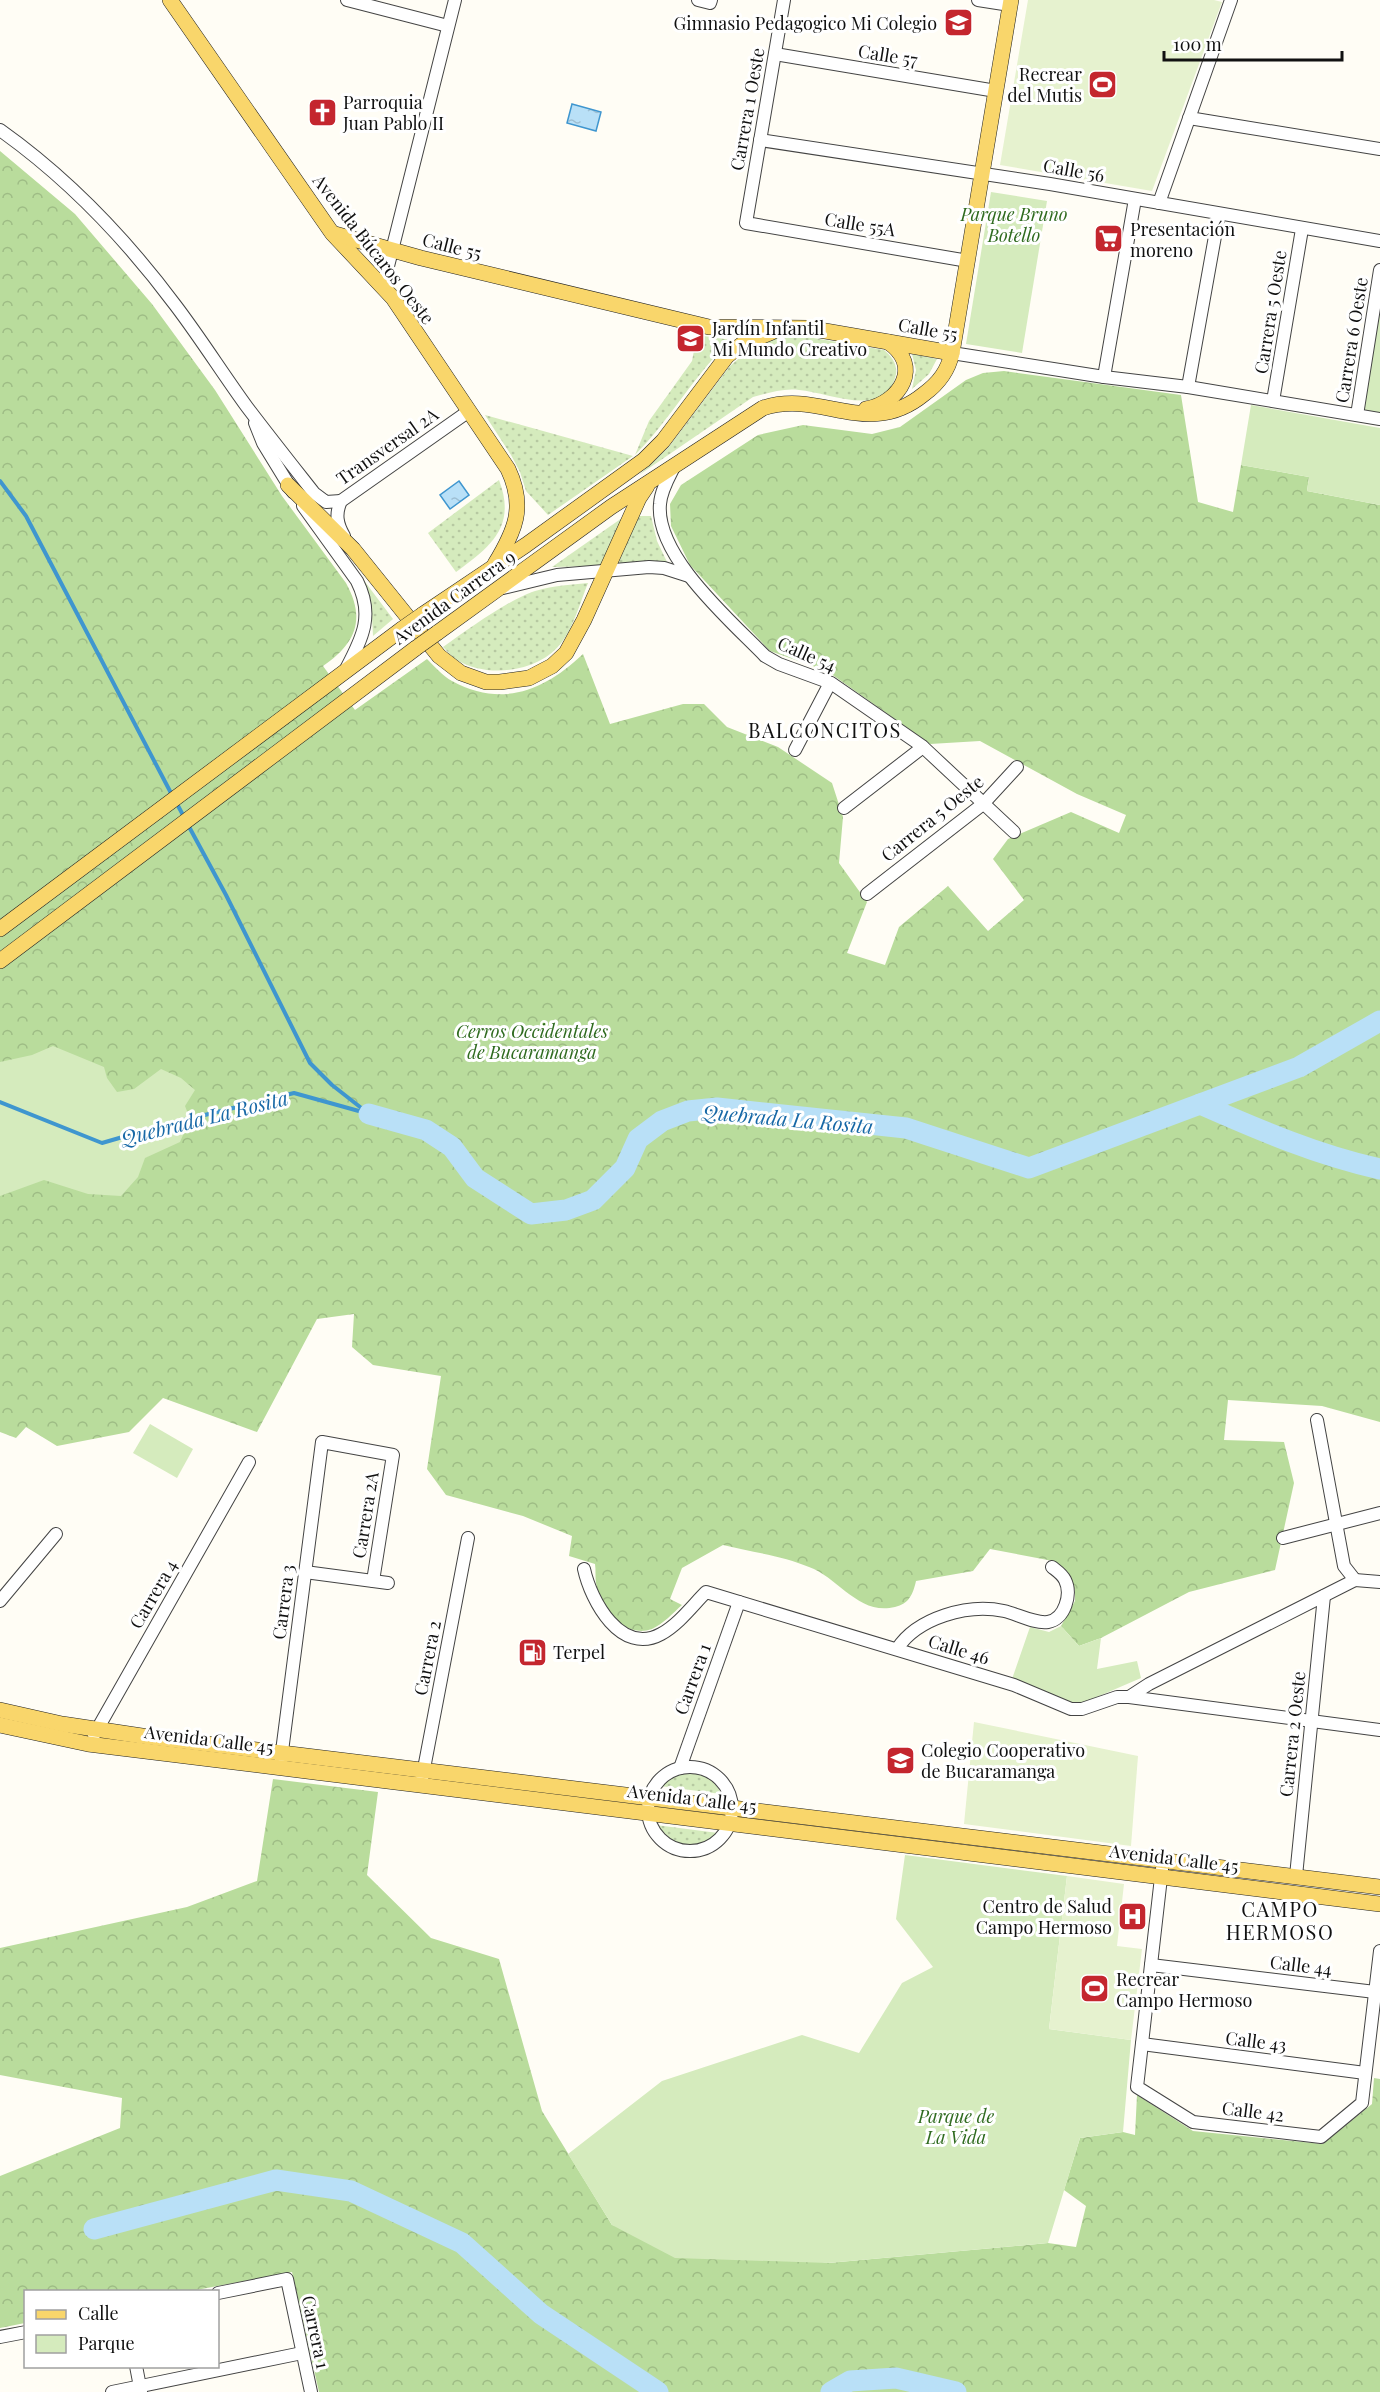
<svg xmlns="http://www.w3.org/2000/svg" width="1380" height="2392" viewBox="0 0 1380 2392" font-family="'Playfair Display',serif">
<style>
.grass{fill:url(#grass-dots)}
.forest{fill:url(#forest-crowns)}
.park{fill:#d5ebbd}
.pitch{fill:#e6f2cf}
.water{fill:url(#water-ripples);stroke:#3f96cf;stroke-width:1.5}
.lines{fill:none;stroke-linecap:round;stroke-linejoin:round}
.stream{stroke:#3f96cf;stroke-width:4}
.river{stroke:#b9e0f7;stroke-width:21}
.minor-casing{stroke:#444;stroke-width:14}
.major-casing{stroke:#222;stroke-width:16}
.minor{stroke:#fff;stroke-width:12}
.major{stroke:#f9d66b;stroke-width:15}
.major-bridge-casing{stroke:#222;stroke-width:16;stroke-linecap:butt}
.major-bridge{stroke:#f9d66b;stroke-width:15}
.labels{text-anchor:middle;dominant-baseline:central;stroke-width:6;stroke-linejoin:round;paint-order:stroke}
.poi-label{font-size:18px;fill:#111;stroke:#fff;text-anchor:start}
.street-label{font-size:18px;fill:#111;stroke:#fff}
.park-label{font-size:18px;font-style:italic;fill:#2f6b1f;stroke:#fff}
.neighbourhood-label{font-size:20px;letter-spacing:1.5px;fill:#111;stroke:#fff}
.water-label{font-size:20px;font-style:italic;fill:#1768a6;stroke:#fff}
</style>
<defs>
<pattern id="grass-dots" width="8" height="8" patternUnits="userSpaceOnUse" patternTransform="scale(1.5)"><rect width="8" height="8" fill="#d5ebbd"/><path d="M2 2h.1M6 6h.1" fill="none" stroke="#b6c8a1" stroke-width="1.8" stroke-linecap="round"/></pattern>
<pattern id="forest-crowns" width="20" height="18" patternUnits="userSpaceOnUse" patternTransform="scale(1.5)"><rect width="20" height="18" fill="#b9dc9c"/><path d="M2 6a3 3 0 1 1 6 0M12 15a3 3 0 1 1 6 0" fill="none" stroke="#9ebc85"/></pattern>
<pattern id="water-ripples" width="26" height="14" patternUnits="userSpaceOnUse" patternTransform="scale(1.5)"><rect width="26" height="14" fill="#b9e0f7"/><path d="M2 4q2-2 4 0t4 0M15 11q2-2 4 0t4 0" fill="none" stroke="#9ebfd3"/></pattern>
</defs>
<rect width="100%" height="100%" fill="#fffdf5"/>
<g class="grass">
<path d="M697,335L731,340C694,375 670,420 635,455L649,421L692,361Z"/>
<path d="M796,335L884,350C893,357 899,367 895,378C884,419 827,392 799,390C784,388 768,393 753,397L639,475L668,448L730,366L744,354L763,341Z"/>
<path d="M912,354L937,359L929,374L912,389L916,370Z"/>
<path d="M485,415L633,456L548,515L526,491L520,472L511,455Z"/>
<path d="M499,480C517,527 490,547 456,572L428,533Z"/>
<path d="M639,516H651L657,541L668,564H618Z"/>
<path d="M622,518L600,566L552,567Z"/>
<path d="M338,546L393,619L373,636C372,589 364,583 338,546Z"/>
<path d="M588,583C580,603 574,625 562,642C540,672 488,679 457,660C452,657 447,651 443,647C467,630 500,606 527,594C546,586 568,585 588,583Z"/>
<path d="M685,1772C701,1773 715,1778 721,1794L660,1786L674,1775Z"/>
<path d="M656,1825L718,1833C696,1852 670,1854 656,1825Z"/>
</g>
<g class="forest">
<path d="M0,151L75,214L152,304L215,390L282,496L346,583C366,619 356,644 323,666L355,710L427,659C434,666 443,676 452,681C502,708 544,691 583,654L610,724L683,704H704L727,727L778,747L832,783L843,817L839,863L867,902L847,953L885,965L899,927L948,886L988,931L1024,900L993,859L1008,839L1071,812L1119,833L1126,815L1077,794L980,741L930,744L827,671L770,651L690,565L671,526L670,504L681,485L758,435L803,425L872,434L900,427L966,380L983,373L1004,371L1181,395L1198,502L1233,512L1241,465L1309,477L1307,491L1380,505V1422L1322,1406L1228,1400L1224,1440L1284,1442L1294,1483L1275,1570L1189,1592L1101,1638L1079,1646L1061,1626L1075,1601V1590L1067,1572L1053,1561L990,1549L973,1571L916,1581C913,1594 909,1604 895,1607C859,1616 839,1578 809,1567C784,1556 751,1552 723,1545L682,1568L670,1599L682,1605C673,1613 663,1624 652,1629C624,1639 601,1608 596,1583C595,1577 596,1570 595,1564L569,1556L572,1536L523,1516L446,1495L427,1469L441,1376L373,1365L352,1347L354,1314L317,1319L257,1432L163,1398L129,1432L57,1446L26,1427L16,1438L0,1432Z"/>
<path d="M273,1779L378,1792L367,1875L431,1938L499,1959L542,2111L612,2225L828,2263L1048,2243L1076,2247L1086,2206L1064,2190L1080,2138L1123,2132L1135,2135L1137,2095L1193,2131L1323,2144L1372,2104L1374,2078L1380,2079V2392H319L292,2272L191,2291L26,2292L25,2323L0,2328V2176L120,2128L122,2098L0,2075V1948L187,1907L257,1881Z"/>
</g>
<g class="park">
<path d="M991,192L1047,201L1022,353L966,344Z"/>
<path d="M1380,305V414L1362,410Z"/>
<path d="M1251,405L1380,428V505L1307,491L1309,477L1241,465Z"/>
<path d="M53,1046L104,1067L107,1078L117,1092L134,1089L161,1069L181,1078L195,1090L185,1106L190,1119L180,1142L145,1158L138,1177L121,1196L88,1194L44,1180L0,1196V1062L32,1055Z"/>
<path d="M150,1424L193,1449L177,1478L133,1453Z"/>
<path d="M1061,1626L1079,1646L1101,1638L1097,1669L1137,1661L1141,1678L1083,1703C1060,1705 1034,1688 1012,1679L1030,1627L1049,1632Z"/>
<path d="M905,1855L1067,1876L1049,2029L1131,2040L1123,2132L1080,2138L1048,2243L828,2263L675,2258L612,2225L568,2154L662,2081L802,2035L859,2053L902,1983L933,1967L896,1919Z"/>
</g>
<g class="pitch">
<path d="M1028,0H1214L1222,2L1152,191L1000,165Z"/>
<path d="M974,1722L1138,1756L1131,1846L964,1824Z"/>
<path d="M1067,1876L1124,1884L1117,1946L1142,1949L1131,2040L1049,2029Z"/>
</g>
<g class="water">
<path d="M572,104L601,112L596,131L567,123Z"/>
<path d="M459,481L469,495L450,509L440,495Z"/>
</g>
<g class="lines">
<g class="stream">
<path d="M0,481L26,516L172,795"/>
<path d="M176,802L184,817"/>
<path d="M187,823L226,895L310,1063L332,1085L369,1114"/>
<path d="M0,1102L102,1143L164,1125L294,1093L366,1113"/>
</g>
<g class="river">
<path d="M1200,1104C1259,1130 1317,1155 1380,1169"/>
<path d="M369,1114L426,1130L452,1147L475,1178L531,1214L566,1210L593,1200L625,1168L638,1139L662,1121L688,1111L717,1108L906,1128L1029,1168L1299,1067L1380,1021"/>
<path d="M94,2229L276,2180L351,2191L462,2243L541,2314L658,2392"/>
<path d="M831,2392L850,2381L896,2378L956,2392"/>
</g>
<defs>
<g id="minor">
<path d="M347,0L448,26"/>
<path d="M698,0L710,3L711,0"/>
<path d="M784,0L746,223L968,261"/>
<path d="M978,0L1010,5"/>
<path d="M775,54L996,91"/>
<path d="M1189,118L1380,149"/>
<path d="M0,130C69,179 126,239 176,306C201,339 223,374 247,407C269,436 292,465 314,493L326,502L341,501"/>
<path d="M760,140L1050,184L1380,241"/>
<path d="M1159,203L1231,0"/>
<path d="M383,286L455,0"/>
<path d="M952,353L1104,377L1188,387L1380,419"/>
<path d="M1104,377L1135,199"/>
<path d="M1188,387L1219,214"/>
<path d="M1273,401L1302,229"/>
<path d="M1357,415L1380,270"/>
<path d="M255,423L263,443L293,492"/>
<path d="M675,465C669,477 661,490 660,504C655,556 731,621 765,656L779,664L831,683L922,746L1014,832"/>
<path d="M303,506L357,581C374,615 363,637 346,669"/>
<path d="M344,536C337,524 335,514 341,501L469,411"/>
<path d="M503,588L557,575L649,567L664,568L689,576"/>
<path d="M795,750L830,683"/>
<path d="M844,808L923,747"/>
<path d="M867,894L983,804L1017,767"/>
<path d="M1317,1420L1344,1566L1355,1580"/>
<path d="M1283,1538L1380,1513"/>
<path d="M584,1569C591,1601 621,1656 661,1634C679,1624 692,1606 706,1592L1014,1685L1071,1709H1082L1117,1697H1129L1380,1730"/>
<path d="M305,1572L388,1583"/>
<path d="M1355,1580L1380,1582"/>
<path d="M0,1601L56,1534"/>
<path d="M897,1649C917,1618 968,1603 1004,1611C1017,1614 1035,1624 1048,1622C1065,1619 1072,1594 1065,1580C1062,1574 1057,1571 1052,1567"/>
<path d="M1129,1697L1149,1684L1355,1580"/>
<path d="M94,1735L249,1462"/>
<path d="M281,1759L322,1442L393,1455L373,1581"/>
<circle cx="690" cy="1809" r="42"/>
<path d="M680,1768L739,1602"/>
<path d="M422,1779L468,1538"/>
<path d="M1163,1860L1137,2087L1193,2122L1321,2137L1362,2103L1380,1951"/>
<path d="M1296,1876L1324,1596"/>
<path d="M1151,1965L1375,1992"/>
<path d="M1142,2044L1365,2073"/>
<path d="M218,2293L287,2279L311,2392"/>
<path d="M0,2337L26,2332"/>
<path d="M136,2366L141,2392"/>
<path d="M112,2392L302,2353"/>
</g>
<g id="major">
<path d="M170,0L332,233L393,298L508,469C526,507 515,531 495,564"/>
<path d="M335,234L421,258L709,327L808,328L952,353"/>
<path d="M866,409C900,403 923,366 888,342"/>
<path d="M288,485L353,549L439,656L461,673L486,682H500L529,678L552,666L566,653L584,620L639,498L647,486"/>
<path d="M422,615L526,545L644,460L663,441L727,356L741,345L772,332"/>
<path d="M437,633L611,507L763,408C821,389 868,440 924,394C939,383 948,371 952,353L1011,0"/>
<path d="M0,929L402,629"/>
<path d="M0,961L416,648"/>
<path d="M0,1710L62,1724L142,1736L1380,1887"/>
<path d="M0,1725L88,1744L1380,1904"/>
</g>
</defs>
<use href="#minor" class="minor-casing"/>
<use href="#major" class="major-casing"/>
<use href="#minor" class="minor"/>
<use href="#major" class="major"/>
<defs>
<g id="major-bridge">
<path d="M402,629L422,615"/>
<path d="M416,648L437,633"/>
</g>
</defs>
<use href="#major-bridge" class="major-bridge-casing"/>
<use href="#major-bridge" class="major-bridge"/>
</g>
<defs>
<symbol id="school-square" viewBox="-11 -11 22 22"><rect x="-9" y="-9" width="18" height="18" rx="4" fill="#c4262e" stroke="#fff"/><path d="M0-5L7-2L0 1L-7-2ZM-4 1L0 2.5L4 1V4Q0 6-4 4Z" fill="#fff"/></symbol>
<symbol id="stadium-square" viewBox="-11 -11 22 22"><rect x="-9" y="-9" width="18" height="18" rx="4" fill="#c4262e" stroke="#fff"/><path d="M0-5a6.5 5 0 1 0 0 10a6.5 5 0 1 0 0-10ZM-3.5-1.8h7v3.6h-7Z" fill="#fff"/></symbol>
<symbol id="church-square" viewBox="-11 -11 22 22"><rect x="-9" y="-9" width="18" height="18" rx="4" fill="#c4262e" stroke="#fff"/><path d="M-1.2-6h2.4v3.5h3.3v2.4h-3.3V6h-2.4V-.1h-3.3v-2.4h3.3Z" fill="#fff"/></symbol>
<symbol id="supermarket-square" viewBox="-11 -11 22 22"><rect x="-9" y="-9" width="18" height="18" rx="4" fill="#c4262e" stroke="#fff"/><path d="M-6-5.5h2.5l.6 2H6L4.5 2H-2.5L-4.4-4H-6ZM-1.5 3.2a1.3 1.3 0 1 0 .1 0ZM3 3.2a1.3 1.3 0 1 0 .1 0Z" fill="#fff"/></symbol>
<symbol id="fuel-square" viewBox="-11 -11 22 22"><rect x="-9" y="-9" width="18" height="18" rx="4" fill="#c4262e" stroke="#fff"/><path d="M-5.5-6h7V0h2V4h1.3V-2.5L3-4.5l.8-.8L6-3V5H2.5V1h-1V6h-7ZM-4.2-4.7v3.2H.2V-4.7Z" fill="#fff"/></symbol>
<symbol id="hospital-square" viewBox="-11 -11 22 22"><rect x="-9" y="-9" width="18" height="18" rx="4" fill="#c4262e" stroke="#fff"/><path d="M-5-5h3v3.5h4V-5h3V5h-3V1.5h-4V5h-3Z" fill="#fff"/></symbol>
</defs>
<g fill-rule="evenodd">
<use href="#school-square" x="942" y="6" width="33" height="33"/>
<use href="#stadium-square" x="1086" y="68" width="33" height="33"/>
<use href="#church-square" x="306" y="96" width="33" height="33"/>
<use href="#supermarket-square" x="1092" y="222" width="33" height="33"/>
<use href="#school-square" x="674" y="322" width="33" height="33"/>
<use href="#fuel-square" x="516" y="1636" width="33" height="33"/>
<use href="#school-square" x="884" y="1744" width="33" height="33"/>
<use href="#hospital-square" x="1116" y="1900" width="33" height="33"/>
<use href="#stadium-square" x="1078" y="1972" width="33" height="33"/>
</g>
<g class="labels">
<g class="poi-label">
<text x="937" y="23" text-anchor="end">Gimnasio Pedagogico Mi Colegio</text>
<text x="1082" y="74" text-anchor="end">Recrear<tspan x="1082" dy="21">del Mutis</tspan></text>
<text x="343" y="102">Parroquia<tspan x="343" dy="21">Juan Pablo II</tspan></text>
<text x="1130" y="229">Presentación<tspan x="1130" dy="21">moreno</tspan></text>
<text x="712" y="328">Jardín Infantil<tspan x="712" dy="21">Mi Mundo Creativo</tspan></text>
<text x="553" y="1652">Terpel</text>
<text x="921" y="1750">Colegio Cooperativo<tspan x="921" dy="21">de Bucaramanga</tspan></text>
<text x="1112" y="1906" text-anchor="end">Centro de Salud<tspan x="1112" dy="21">Campo Hermoso</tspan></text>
<text x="1116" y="1979">Recrear<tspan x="1116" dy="21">Campo Hermoso</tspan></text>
</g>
<g class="street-label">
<text transform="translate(888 55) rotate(9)">Calle 57</text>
<text transform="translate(747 109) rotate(-80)">Carrera 1 Oeste</text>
<text transform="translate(1074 170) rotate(10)">Calle 56</text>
<text transform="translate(860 224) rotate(9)">Calle 55A</text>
<text transform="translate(452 246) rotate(14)">Calle 55</text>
<text transform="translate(374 249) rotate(52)">Avenida Búcaros Oeste</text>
<text transform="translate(1270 312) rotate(-81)">Carrera 5 Oeste</text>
<text transform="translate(928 329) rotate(10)">Calle 55</text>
<text transform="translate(1351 340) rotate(-81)">Carrera 6 Oeste</text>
<text transform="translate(387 446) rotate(-35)">Transversal 2A</text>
<text transform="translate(454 597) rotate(-36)">Avenida Carrera 9</text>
<text transform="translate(807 654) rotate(24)">Calle 54</text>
<text transform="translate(932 818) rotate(-39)">Carrera 5 Oeste</text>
<text transform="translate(365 1515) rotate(-81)">Carrera 2A</text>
<text transform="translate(153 1594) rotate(-60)">Carrera 4</text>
<text transform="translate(283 1602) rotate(-83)">Carrera 3</text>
<text transform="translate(959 1649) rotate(17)">Calle 46</text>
<text transform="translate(427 1658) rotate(-79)">Carrera 2</text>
<text transform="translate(692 1679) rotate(-70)">Carrera 1</text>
<text transform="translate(1292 1734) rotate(-84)">Carrera 2 Oeste</text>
<text transform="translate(209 1739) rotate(7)">Avenida Calle 45</text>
<text transform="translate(692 1798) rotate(7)">Avenida Calle 45</text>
<text transform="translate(1174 1858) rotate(7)">Avenida Calle 45</text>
<text transform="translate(1301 1965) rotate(7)">Calle 44</text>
<text transform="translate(1256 2041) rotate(7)">Calle 43</text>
<text transform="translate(1253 2111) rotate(7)">Calle 42</text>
<text transform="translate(316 2332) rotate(78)">Carrera 1</text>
</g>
<g class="park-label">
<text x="1014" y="214">Parque Bruno<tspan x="1014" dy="21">Botello</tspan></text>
<text x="532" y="1031">Cerros Occidentales<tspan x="532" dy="21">de Bucaramanga</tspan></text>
<text x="956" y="2116">Parque de<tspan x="956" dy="21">La Vida</tspan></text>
</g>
<g class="neighbourhood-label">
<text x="825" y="729">BALCONCITOS</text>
<text x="1280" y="1908">CAMPO<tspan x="1280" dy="23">HERMOSO</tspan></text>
</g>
<g class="water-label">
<text transform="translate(204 1117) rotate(-14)">Quebrada La Rosita</text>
<text transform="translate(788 1118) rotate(5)">Quebrada La Rosita</text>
</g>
</g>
<rect x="24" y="2290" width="195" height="78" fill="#ffffff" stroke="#a0a0a0" stroke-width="1.5"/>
<rect x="36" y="2310" width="30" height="9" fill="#f9d66b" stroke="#a0a0a0" stroke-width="1.5"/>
<text x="78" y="2320" font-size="18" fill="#111111">Calle</text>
<rect x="36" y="2335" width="30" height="18" fill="#d5ebbd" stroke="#a0a0a0" stroke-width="1.5"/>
<text x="78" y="2350" font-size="18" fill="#111111">Parque</text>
<path d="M1164 51v9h178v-9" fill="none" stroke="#111111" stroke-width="3"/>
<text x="1173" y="51" font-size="18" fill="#111111" stroke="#ffffff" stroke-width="4.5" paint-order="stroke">100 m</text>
</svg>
